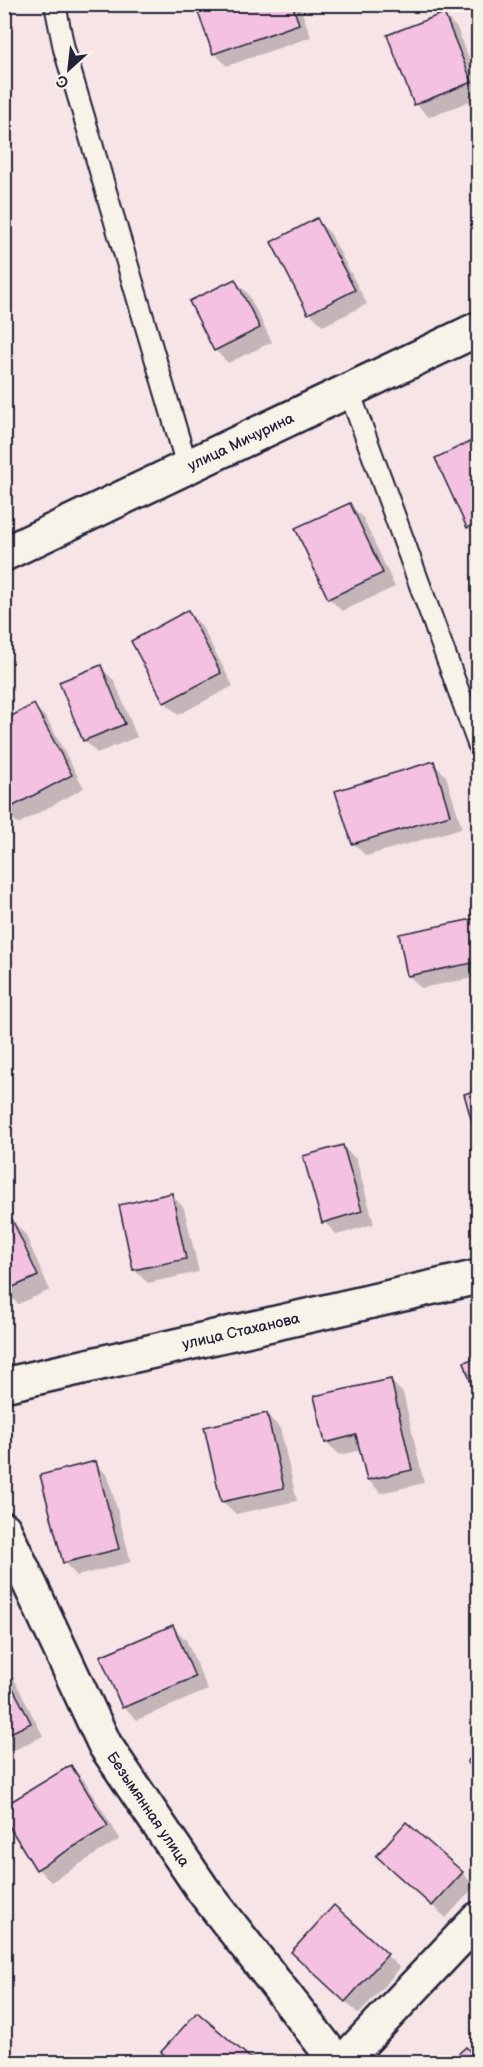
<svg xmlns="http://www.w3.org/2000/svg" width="483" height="2067" viewBox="0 0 483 2067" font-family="'Balsamiq Sans',sans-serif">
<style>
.shadow{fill:#0003}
.building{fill:#f4c1e1;stroke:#22223b;stroke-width:1.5}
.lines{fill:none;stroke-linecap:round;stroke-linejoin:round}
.service-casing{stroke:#22223b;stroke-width:24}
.minor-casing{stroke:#22223b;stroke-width:38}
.service{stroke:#f7f3e8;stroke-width:20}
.minor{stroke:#f7f3e8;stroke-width:33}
.labels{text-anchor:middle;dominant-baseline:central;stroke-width:4.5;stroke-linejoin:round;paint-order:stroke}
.street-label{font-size:15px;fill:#22223b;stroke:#f7f3e8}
</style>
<rect width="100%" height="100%" fill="#f6e4e6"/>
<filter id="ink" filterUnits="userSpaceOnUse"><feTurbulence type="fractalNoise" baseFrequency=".0167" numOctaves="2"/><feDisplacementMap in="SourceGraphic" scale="12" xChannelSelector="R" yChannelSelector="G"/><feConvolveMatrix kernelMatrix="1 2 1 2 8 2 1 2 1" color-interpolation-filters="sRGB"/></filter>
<g filter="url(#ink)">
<g class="shadow">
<path d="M197,4H299L311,37L227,66L214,53Z"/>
<path d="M444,15L457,28L478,82V98L429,117L416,104Z"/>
<path d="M317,220L330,233L367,304L323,326L310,313L273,243Z"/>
<path d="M235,280L248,294L272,342L228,363L215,350Z"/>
<path d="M478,440V538L468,527L437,459Z"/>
<path d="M350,505L363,518L395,587L342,611L329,598Z"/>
<path d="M188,612L201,625L233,686L178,715L165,702Z"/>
<path d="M100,667L114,680L137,737L97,753L84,740Z"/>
<path d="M34,706L47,719L84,788L18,824L4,810Z"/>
<path d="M433,763L446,776L462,828L366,856L353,843Z"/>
<path d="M478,920V977L421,988L408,975L400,935Z"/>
<path d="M478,1092V1131L475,1128L466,1095Z"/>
<path d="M342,1146L356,1159L374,1224L337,1235L324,1222Z"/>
<path d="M171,1194L184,1208L199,1272L148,1283L134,1270L120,1206Z"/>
<path d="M12,1221L25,1234L50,1290L18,1304L4,1289Z"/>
<path d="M478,1359V1401L466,1363Z"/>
<path d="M390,1380L403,1393L424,1483L381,1493L368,1480L361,1450L340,1455L326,1442Z"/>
<path d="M267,1415L280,1428L297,1501L236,1514L222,1501Z"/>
<path d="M95,1463L108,1476L131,1562L77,1576L64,1562Z"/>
<path d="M173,1627L186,1640L208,1690L137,1720L124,1707L102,1657Z"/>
<path d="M4,1669L13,1677L43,1736L4,1755Z"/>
<path d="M71,1767L84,1780L120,1839L51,1882L38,1869L4,1816Z"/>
<path d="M378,1856L462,1873L475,1886L446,1918Z"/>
<path d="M334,1907L400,1968L359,2014L306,1965Z"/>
<path d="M197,2014L253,2062H174L164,2052Z"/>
</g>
<g class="building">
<path d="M195,4H292L299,24L213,54Z"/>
<path d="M444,13L472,82L414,105L387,35Z"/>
<path d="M317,218L355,290L308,314L271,242Z"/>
<path d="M235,279L260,328L214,351L189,301Z"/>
<path d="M478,438V522L467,528L435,458Z"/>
<path d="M350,503L383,573L328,599L295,528Z"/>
<path d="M188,610L221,673L164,703L131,641Z"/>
<path d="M101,665L125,724L83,741L59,682Z"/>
<path d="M34,704L72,775L4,811V720Z"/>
<path d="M434,761L450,815L352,844L335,791Z"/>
<path d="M478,918V962L407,976L399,934Z"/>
<path d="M478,1090V1128L474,1129L464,1094Z"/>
<path d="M343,1145L362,1211L322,1223L303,1156Z"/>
<path d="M172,1193L186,1259L133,1270L119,1205Z"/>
<path d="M12,1219L38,1276L4,1291V1223Z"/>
<path d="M478,1357V1405L464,1362Z"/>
<path d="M391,1379L412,1470L367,1480L356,1435L325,1443L314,1396Z"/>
<path d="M267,1413L284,1488L221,1502L204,1427Z"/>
<path d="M96,1461L119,1549L63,1563L40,1475Z"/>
<path d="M173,1625L195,1677L122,1708L100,1656Z"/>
<path d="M4,1671L31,1723L4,1736Z"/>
<path d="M478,1750V1772L467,1762Z"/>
<path d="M71,1765L108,1826L36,1870L4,1818V1806Z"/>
<path d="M406,1822L463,1872L432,1906L376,1856Z"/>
<path d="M334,1905L388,1954L345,2002L291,1952Z"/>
<path d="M197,2012L255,2062H173L161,2052Z"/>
<path d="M466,2047L478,2059V2062H449Z"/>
</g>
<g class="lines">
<defs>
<g id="service">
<path d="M55,4L64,49L187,466"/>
<path d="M349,391L478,744"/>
</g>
<g id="minor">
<path id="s1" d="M4,554L478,329"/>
<path id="s2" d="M4,1385L478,1277"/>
<path id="s3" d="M4,1529L105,1745L203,1890L337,2062"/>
<path d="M343,2062L478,1919"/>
</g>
</defs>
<use href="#service" class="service-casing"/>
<use href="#minor" class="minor-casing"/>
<use href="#service" class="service"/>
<use href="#minor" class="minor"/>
</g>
</g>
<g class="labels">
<g class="street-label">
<text stroke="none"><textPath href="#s1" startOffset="262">улица Мичурина</textPath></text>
<text stroke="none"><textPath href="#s2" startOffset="243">улица Стаханова</textPath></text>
<text stroke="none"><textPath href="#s3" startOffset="316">Безымянная улица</textPath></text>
</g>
</g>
<rect width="483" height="2067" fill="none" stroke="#f7f3e8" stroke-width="24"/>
<rect x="12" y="12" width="459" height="2043" fill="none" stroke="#22223b" stroke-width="2" filter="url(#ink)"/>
<g transform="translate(69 69) rotate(207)" stroke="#f7f3e8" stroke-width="4.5" paint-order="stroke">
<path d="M0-4.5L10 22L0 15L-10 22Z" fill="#22223b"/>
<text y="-9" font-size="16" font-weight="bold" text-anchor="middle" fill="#22223b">С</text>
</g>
</svg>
